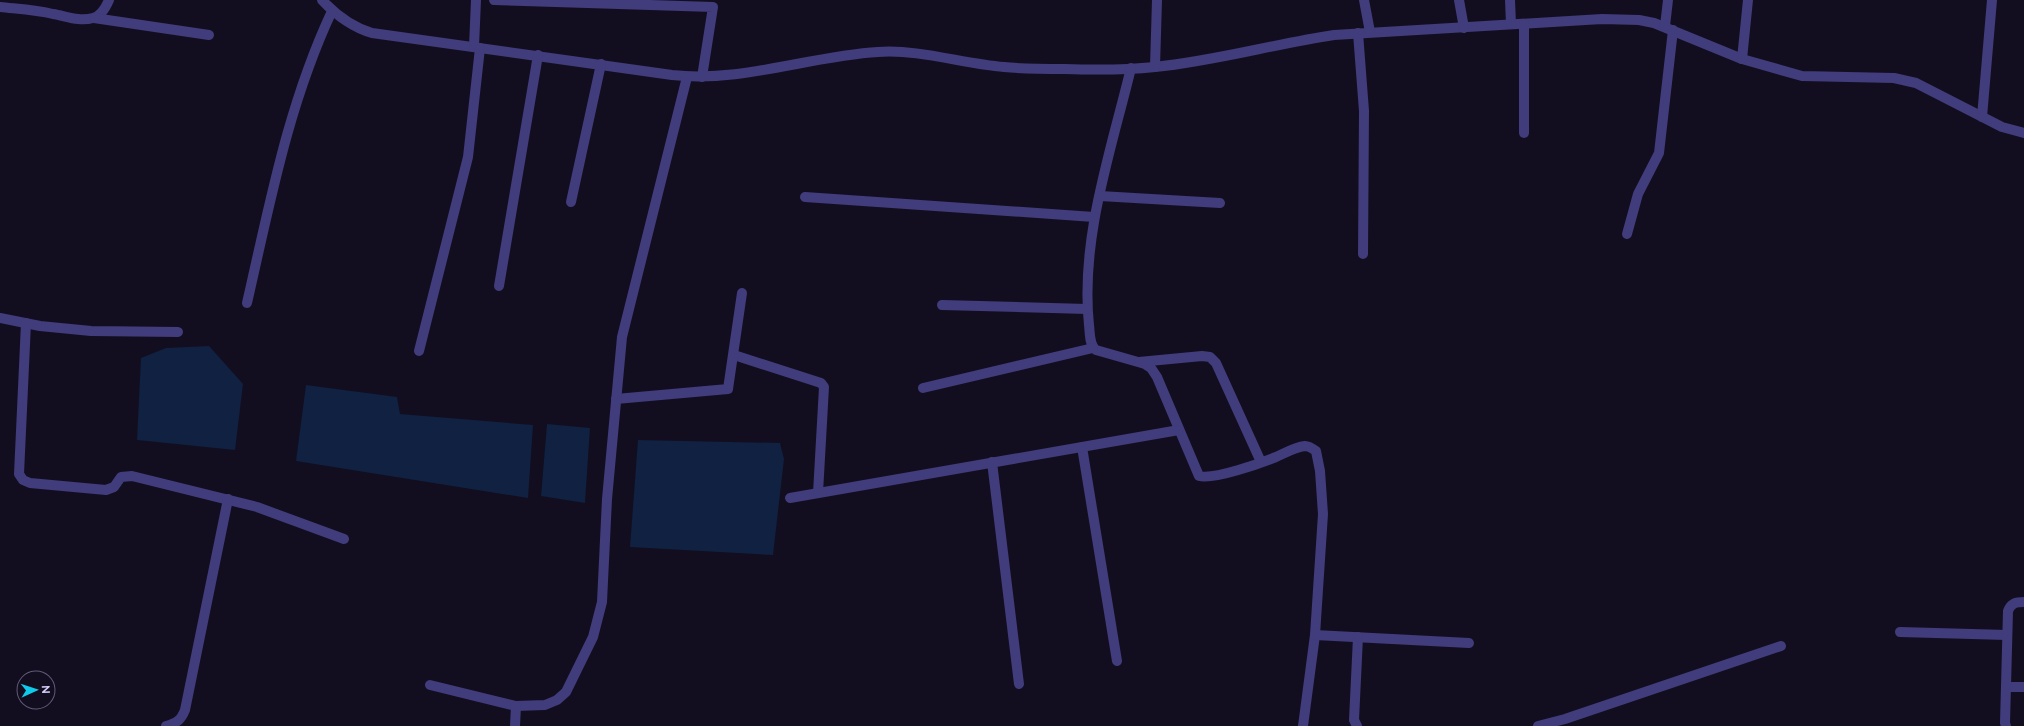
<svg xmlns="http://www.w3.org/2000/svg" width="2024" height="726" viewBox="0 0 2024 726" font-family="Raleway,sans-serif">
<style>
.water{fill:#102141}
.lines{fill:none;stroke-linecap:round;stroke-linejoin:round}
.minor{stroke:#413c7b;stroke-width:10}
</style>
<rect width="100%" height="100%" fill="#120e1f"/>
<g class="water">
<path d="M209,346L243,384L235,450L137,440L141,358L166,348Z"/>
<path d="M306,385L397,397L400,414L533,425L528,498L296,461Z"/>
<path d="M547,424L590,428L585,503L541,496Z"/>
<path d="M638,440L780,443L784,459L773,555L630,547Z"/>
</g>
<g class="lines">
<g class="minor">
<path d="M322,0C336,15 352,27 372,33L672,75C742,83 809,56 878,52C920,49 963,64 1004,67C1024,69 1045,69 1065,69C1094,70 1126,70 1155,67C1215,61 1274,44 1334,35L1602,19L1639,20L1654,23L1742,59L1802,76L1894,78L1916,83L2002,127L2024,133"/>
<path d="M494,0L713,7L702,77"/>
<path d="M1364,0L1370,32"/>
<path d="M1459,0L1464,28"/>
<path d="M1510,0L1511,24"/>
<path d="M0,7C18,9 36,10 53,14C66,16 79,22 93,18C101,16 106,7 109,0"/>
<path d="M94,18L209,35"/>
<path d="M1665,26L1668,0"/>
<path d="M1358,33L1364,111L1363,254"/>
<path d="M474,47L476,0"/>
<path d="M1742,59L1748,0"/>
<path d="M1155,67L1157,0"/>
<path d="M1131,68C1111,151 1080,239 1089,325C1090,332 1089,345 1096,350L1145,364L1151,368L1157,377L1199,476C1214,480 1261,463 1276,457C1285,453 1295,447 1305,446C1309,446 1312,448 1316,451L1320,471L1323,514L1315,635L1303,726"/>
<path d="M1982,117L1992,0"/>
<path d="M1524,133V24"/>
<path d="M1100,196L1220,203"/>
<path d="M805,197L1094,217"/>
<path d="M571,202L601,64"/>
<path d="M1627,234L1638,194L1659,153L1673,30"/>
<path d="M499,286L538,55"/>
<path d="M247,303C270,203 288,105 332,11"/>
<path d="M942,305L1087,309"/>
<path d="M0,318L40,326L91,331L178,332"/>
<path d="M26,323L19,474L23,480L30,483L106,490L114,487L121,477L132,476L257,507L344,539"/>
<path d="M419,351L468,157L480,48"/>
<path d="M734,355L821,383L824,387L818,493"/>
<path d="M1139,362L1202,356L1210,357L1216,363L1261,462"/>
<path d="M923,388L1093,348"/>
<path d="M616,399L728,389L742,293"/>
<path d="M1082,447L1117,661"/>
<path d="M992,462L1019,684"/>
<path d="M790,498L1179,430"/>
<path d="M1900,632L2007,635"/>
<path d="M1315,635L1469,643"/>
<path d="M430,685L516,706L545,705L557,700L566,692L593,637L602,602L607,499L622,337L687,77"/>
<path d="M2007,687H2024"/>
<path d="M166,726C177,723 181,720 185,710L228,499"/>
<path d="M515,726L516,706"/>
<path d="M1357,726L1354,720L1358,637"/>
<path d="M1538,726L1565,719L1781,646"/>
<path d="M2006,726L2005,723L2008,611C2011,603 2016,602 2024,602"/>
</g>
</g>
<g transform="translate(36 690) rotate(87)"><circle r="19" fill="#120e1f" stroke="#605b77"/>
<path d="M0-3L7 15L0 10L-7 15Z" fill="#0fcbe9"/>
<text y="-6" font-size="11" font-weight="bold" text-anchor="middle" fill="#d6cffc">N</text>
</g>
</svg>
